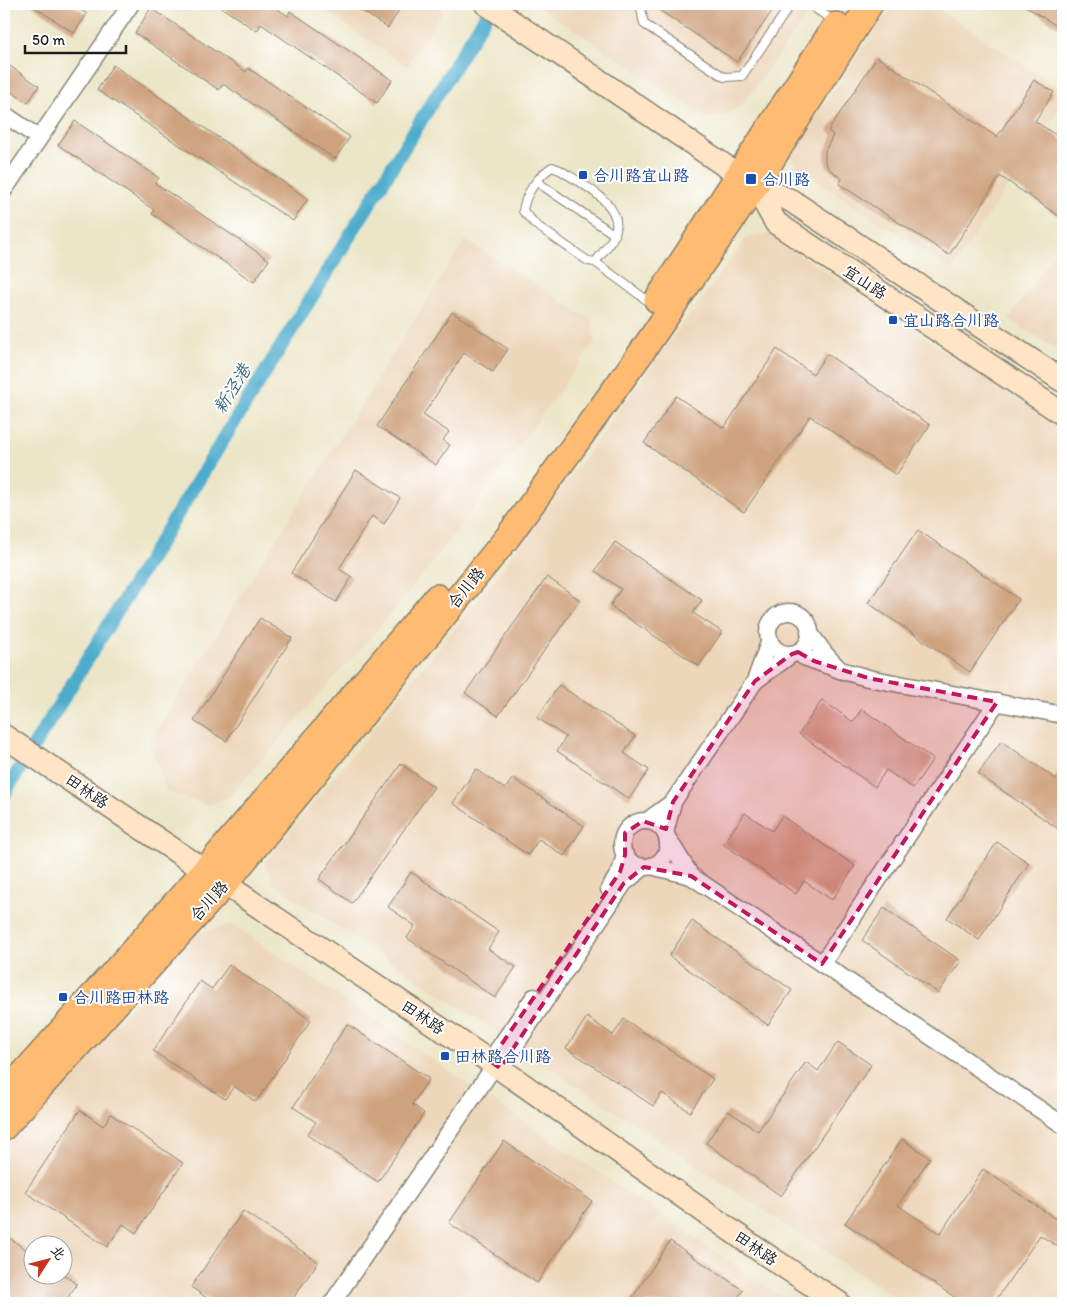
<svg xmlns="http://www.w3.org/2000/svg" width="1067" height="1307" viewBox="0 0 1067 1307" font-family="Itim,'LXGW WenKai TC',sans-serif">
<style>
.built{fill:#edd7bb;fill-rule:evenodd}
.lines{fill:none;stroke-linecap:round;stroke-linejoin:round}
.canal{stroke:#4eaccc;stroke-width:14}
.building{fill:#cfa27e}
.lane-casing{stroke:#848172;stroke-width:10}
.street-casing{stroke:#848172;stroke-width:19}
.secondary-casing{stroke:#848172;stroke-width:25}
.primary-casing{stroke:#848172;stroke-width:28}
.lane{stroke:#fff;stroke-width:8}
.street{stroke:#fff;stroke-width:16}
.secondary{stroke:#ffe4c6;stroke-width:22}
.primary{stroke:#ffbb71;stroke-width:25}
.marked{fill:#c2185b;fill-opacity:0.2;stroke:#c2185b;stroke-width:4;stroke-dasharray:10 6;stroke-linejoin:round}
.transit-dot{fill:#1a4fb4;stroke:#fff;stroke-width:2}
.labels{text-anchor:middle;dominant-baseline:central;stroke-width:4;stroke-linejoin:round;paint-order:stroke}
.transit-label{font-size:16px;fill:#164399;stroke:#fff;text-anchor:start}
.street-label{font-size:16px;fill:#1c1c1c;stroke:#fff}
.water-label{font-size:18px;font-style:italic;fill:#356474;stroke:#fff}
</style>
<rect width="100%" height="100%" fill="#fff"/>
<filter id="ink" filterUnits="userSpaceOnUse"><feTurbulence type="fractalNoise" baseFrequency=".02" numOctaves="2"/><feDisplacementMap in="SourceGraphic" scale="10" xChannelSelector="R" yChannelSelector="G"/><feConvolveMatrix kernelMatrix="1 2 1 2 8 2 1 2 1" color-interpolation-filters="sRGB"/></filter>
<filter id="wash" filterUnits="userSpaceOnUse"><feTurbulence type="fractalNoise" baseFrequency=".0096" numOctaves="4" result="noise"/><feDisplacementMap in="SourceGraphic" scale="20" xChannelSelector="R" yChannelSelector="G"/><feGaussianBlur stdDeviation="1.12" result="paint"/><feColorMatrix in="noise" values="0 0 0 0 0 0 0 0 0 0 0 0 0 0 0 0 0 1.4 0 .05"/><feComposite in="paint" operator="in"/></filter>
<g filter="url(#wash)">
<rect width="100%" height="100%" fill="#ece6c8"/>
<g class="built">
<path d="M315,4H432L443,11L407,66Z"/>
<path d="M535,4H816L742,104L724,117L704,116Z"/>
<path d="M894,4L932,5L1063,90V103L952,270L796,167L791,152Z"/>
<path d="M768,233L1063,429V1303H903L274,884L265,862L488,588L746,238Z"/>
<path d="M465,240L592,320L595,342L452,537L390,615L229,796L209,805L167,792L149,742Z"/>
<path d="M1063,240V354L1009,319Z"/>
<path d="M232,924L791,1303H4V1147L198,934ZM32,1244H62V1274H32Z"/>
</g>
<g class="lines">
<path class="canal" d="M4,794L493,4"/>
</g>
<g id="blocks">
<g class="building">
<path d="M30,4H71L87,14L74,33Z"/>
<path d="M216,4H270L288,16L290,11L392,80L377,103L261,24L257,31Z"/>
<path d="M351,4H403L388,28Z"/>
<path d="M650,4H777L737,62Z"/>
<path d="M1022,4H1063V20L1058,27Z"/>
<path d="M151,8L246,72L248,68L350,137L335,159L223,84L219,90L135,33Z"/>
<path d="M877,57L997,137L1034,80L1054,92L1035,121L1063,140V219L1000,176L949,255L839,184L842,179L828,168L825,162V151L833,135L828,131Z"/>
<path d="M4,62L39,86L28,103L4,87Z"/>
<path d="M113,65L308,199L293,221L97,90Z"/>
<path d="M75,121L159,178L155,183L269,260L254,282L152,214L154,210L58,145Z"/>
<path d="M452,312L508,349L493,372L464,353L423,415L449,432L443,440L450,445L436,465L377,426Z"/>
<path d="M777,349L813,374L827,354L930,425L896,475L810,416L744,512L644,443L676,396L724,428Z"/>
<path d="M356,470L400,498L384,524L372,516L339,569L352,577L336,602L291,573Z"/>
<path d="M918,530L1019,599L970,672L868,603Z"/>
<path d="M615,542L702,600L693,613L722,632L699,666L610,606L621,589L595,571Z"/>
<path d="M547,577L580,600L498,716L465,693Z"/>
<path d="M260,618L292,638L226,741L194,721Z"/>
<path d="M559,685L635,736L624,753L649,770L629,799L557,751L566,737L537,718Z"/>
<path d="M822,700L853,722L862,709L933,759L913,788L886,770L875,787L799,734Z"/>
<path d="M1001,741L1056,779L1063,769V832L978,774Z"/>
<path d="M401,764L434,787L352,903L319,879Z"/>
<path d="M476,769L505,789L513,778L584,826L564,856L539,839L528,855L453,803Z"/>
<path d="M745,813L772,831L782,816L855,866L832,900L804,881L796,894L723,844Z"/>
<path d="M997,842L1029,863L979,940L947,918Z"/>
<path d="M411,872L499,932L488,949L516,967L495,998L407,938L415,926L388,907Z"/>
<path d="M884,908L961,961L938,993L862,940Z"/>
<path d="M692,921L792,990L768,1025L669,956Z"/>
<path d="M229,965L311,1020L256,1102L234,1086L225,1099L153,1051L200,981L212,989Z"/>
<path d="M587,1017L613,1035L624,1019L713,1079L690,1112L662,1093L653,1106L566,1048Z"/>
<path d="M347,1024L429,1079L412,1104L424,1113L378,1182L307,1135L316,1122L293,1107Z"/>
<path d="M838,1042L871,1065L781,1196L706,1143L728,1111L758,1131L806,1062L818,1071Z"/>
<path d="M80,1110L103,1126L111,1114L183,1163L136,1233L123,1224L107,1247L25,1192Z"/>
<path d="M902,1139L930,1158L898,1205L940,1234L983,1169L1063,1224V1250L1040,1235L994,1303H963L845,1223Z"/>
<path d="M504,1141L592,1201L537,1283L449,1223Z"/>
<path d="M243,1211L318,1262L290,1303H214L191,1287Z"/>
<path d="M4,1234L32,1254V1274H63L77,1284L64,1303H4Z"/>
<path d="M670,1241L743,1290L735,1303H629Z"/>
</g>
</g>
</g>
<g filter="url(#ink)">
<use href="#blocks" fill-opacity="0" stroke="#848172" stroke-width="1"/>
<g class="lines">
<defs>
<g id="lane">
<path d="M640,4L644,24L724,77L742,76L791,4"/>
<path d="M808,4L836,22"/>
<path d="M537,182L615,235"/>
<path d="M595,262C602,253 612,243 615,233C625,204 580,183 560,170L552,167C538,176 525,194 523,211L536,225L588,261L595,262L652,304"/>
</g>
<g id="street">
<path d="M4,114L39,138"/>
<path d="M4,190L131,4"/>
<circle cx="789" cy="633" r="21"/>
<path d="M770,640L755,681L792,654"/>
<path d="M798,652L804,657L840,670L825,654L809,632"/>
<path d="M840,670L868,678L1063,715"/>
<path d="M673,802L755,681"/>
<path d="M647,821L673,802L665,833"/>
<circle cx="645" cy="844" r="23"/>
<path d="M651,866L691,876L667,837"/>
<path d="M691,876L1063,1125"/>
<path d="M609,889L620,872L625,855"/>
<path d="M822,964L997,702"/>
<path d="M490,1061L534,997"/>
<path d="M500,1068L624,883L644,867"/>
<path d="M332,1303L495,1065"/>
</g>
<g id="secondary">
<path d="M486,4L755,186L790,200L1063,381"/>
<path d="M755,186L776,223L1063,414"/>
<path d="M4,736L495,1065L756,1248L839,1303"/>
</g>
<g id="primary">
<path d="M657,300L836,25"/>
<path d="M4,1095L204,871L437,597"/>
<path d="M4,1127L225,884L507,538L641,353L755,186L870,4"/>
</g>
</defs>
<use href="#lane" class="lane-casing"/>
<use href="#street" class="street-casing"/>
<use href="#secondary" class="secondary-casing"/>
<use href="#primary" class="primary-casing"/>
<use href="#lane" class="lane"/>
<use href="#street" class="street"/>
<use href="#secondary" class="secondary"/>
<use href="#primary" class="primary"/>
</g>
</g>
<path class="marked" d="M798,652L814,661L868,678L997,702L822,964L691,876L644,867L624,883L500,1068L490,1061L620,872L625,855V833L643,821L666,829L673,802L755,681L792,654Z"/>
<g class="transit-dot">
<rect x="578" y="170" width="10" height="10" rx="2.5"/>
<rect x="745" y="173" width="12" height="12" rx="2.5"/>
<rect x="888" y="315" width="10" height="10" rx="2.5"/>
<rect x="58" y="992" width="10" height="10" rx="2.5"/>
<rect x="440" y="1051" width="10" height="10" rx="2.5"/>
</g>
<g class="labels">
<g class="transit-label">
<text x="593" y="175">合川路宜山路</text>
<text x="762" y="179">合川路</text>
<text x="903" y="320">宜山路合川路</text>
<text x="73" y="997">合川路田林路</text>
<text x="455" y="1056">田林路合川路</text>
</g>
<g class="street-label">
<text transform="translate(865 282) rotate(33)">宜山路</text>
<text transform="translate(466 588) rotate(-51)">合川路</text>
<text transform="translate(87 791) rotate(35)">田林路</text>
<text transform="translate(209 901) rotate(-48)">合川路</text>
<text transform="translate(423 1017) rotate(34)">田林路</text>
<text transform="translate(756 1248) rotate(35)">田林路</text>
</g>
<g class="water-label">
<text transform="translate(232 389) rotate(-58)">新泾港</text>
</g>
</g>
<rect width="1067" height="1307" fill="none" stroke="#fff" stroke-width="20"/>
<g transform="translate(48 1260) rotate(54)"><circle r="24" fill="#ffffff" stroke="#a4a4a4"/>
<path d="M0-4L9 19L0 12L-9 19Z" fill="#c8321e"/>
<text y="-8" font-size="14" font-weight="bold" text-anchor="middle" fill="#1c1c1c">北</text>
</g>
<path d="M25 45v8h101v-8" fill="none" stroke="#1c1c1c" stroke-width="2.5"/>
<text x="32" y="45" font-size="15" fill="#1c1c1c" stroke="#ffffff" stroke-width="4" paint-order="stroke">50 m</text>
</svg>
